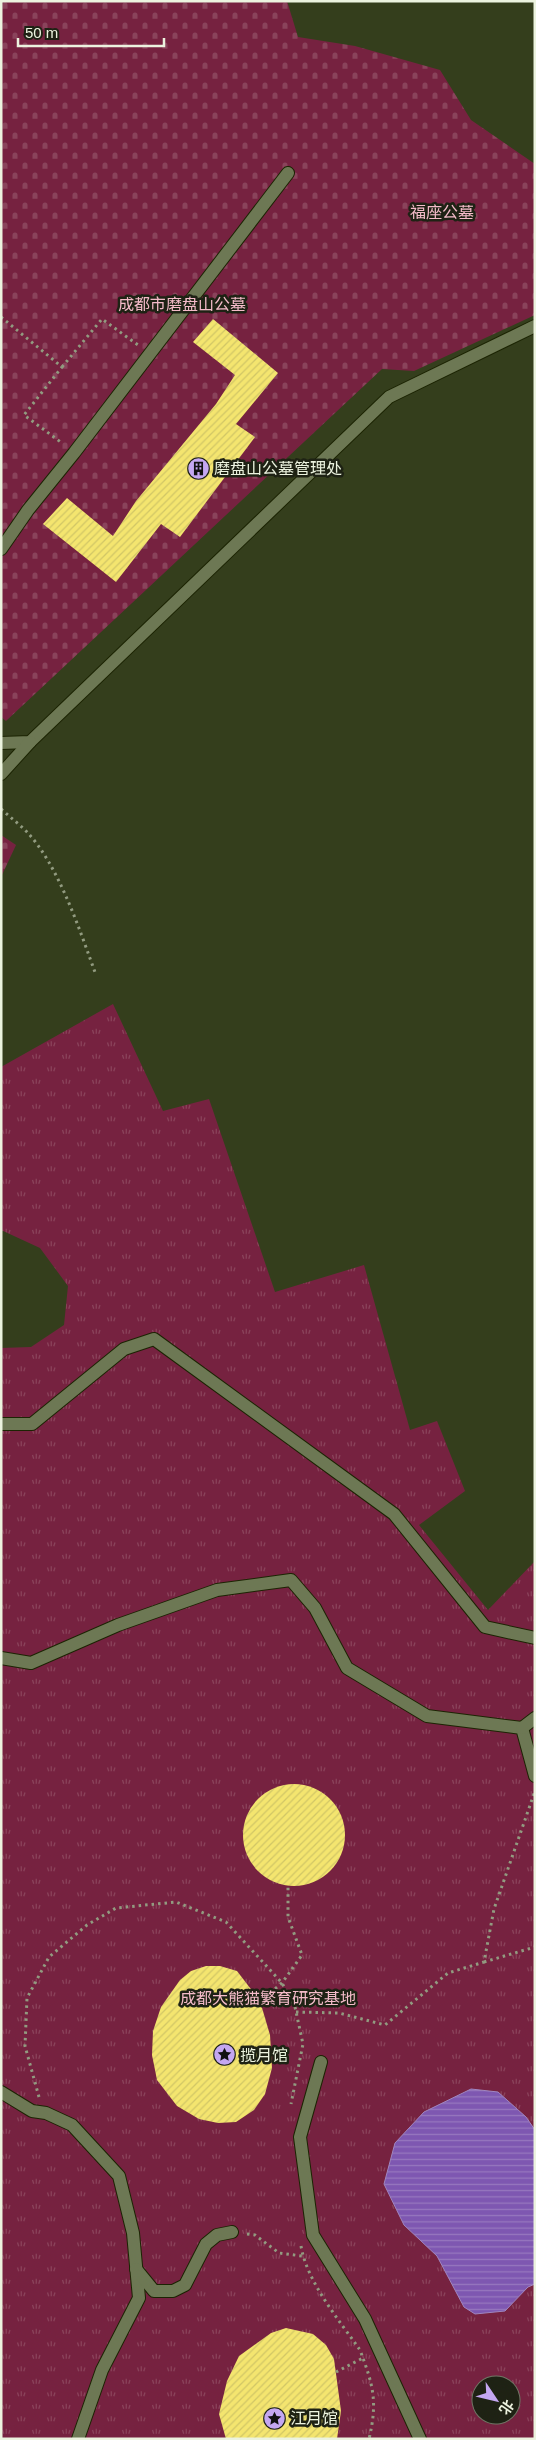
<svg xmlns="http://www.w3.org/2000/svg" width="536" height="2440" viewBox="0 0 536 2440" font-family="Arial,'Noto Sans SC',sans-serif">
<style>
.cemetery{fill:url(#cemetery-stones)}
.park{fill:url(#park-tufts);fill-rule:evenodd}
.water{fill:url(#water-rules);stroke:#9f86bf}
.building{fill:url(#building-hatch)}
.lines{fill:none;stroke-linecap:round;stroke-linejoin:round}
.minor-casing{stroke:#1c2403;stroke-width:14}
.path{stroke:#929b80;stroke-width:3;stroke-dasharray:2.5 4;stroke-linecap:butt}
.minor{stroke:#6d7854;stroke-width:12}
.labels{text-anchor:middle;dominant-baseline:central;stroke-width:5;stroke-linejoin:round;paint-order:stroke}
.park-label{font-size:16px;fill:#f4bbc9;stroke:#1e2214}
.poi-label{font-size:16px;fill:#ecf3df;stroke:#1e2214;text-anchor:start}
</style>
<defs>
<pattern id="cemetery-stones" width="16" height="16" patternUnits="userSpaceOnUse" patternTransform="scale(1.25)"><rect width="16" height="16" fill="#762240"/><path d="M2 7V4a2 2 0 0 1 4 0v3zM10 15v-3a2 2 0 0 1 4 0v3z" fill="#8a435b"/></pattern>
<pattern id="park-tufts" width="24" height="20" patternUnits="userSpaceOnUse" patternTransform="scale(1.25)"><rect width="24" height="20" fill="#762240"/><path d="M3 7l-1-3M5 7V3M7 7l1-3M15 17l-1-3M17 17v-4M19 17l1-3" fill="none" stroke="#8a435b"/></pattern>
<pattern id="water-rules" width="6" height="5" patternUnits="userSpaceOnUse" patternTransform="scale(1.25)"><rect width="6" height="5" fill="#7e57b1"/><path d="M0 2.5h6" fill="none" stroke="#9778bf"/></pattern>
<pattern id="building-hatch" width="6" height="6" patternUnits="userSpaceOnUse" patternTransform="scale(1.25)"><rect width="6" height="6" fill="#f4e56f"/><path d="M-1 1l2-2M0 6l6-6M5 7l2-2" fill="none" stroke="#d1c666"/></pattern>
</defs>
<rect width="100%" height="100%" fill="#343e1c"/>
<g class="cemetery">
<path d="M1,1H287L298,37L355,46L440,70L471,120L535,164V315L414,371L382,369L6,721L1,717Z"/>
<path d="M1,835L16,845L1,877Z"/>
</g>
<path class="park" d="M113,1004L163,1111L209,1099L275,1292L364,1265L410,1430L437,1421L465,1491L419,1525L488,1610L535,1561V2439H1V1348L31,1347L64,1325L68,1286L40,1248L1,1230V1067ZM481,2385H511V2415H481Z"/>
<path class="water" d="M471,2089L498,2092L526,2117L535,2130V2284L528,2287L505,2311L475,2314L464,2307L437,2256L404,2225L384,2184L395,2143L424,2112Z"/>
<g class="building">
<path d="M213,319L278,373L236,424L255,437L180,537L161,524L116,582L43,524L67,498L113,536L136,501L216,404L235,375L193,342Z"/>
<circle cx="294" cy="1835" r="51"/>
<path d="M206,1966H220L237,1971L260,2001L270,2035L272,2068L265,2094L254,2110L236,2122L218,2123L199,2119L177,2106L157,2080L152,2055L153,2031L161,2007L180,1980L191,1971Z"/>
<path d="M286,2328L313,2334L326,2345L334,2359L341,2411L337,2439H226L219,2414L227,2381L239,2356L271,2333Z"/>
</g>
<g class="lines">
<defs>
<g id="minor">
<path d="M1,549L28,510L74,453L288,173"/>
<path d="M1,743L30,742L389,397L535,326"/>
<path d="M1,774L30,742"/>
<path d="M1,1424H32L124,1349L154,1339L394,1514L485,1627L535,1638"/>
<path d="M1,1658L31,1663L118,1625L217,1590L291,1580L315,1608L347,1668L427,1716L522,1728L535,1776"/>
<path d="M522,1728L535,1718"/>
<path d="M321,2062L300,2137L313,2235L365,2319L420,2439"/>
<path d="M1,2092L32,2111L46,2113L72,2125L119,2176L133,2233L139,2298L102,2370L78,2439"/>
<path d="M136,2269L154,2291H173L185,2285L206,2244L217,2235L232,2232"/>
</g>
</defs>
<use href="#minor" class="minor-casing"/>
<g class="path">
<path d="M1,317L62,367L24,415L62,443"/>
<path d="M62,367L102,319L138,345"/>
<path d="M1,809C10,817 19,824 27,832C59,866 80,931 96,975"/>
<path d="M484,1962L535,1947"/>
<path d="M260,2001L282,1983L302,1955L288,1917V1886"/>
<path d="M296,2012L339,2013L385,2025L448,1973L484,1962L494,1909L535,1791"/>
<path d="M39,2097L25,2046L27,1998L49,1957L87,1925L116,1908L176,1902L226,1922L282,1983L295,2007L303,2044L291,2104"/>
<path d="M247,2234L255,2235L279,2253L302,2256"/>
<path d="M301,2246C307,2282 339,2320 360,2350C373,2385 378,2401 369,2439"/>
<path d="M336,2372L363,2358"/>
</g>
<use href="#minor" class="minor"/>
</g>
<defs>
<symbol id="building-disc" viewBox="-11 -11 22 22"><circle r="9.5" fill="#c4a7f1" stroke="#1e2214"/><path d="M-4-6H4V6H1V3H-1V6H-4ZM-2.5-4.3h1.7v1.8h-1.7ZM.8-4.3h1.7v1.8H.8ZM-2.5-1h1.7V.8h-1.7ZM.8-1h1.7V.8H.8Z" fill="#111"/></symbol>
<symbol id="sight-disc" viewBox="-11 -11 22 22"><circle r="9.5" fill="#c4a7f1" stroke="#1e2214"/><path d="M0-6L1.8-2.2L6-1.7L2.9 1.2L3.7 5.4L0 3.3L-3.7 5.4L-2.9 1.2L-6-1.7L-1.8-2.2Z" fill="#111"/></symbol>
</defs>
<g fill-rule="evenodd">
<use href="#building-disc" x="186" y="456" width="25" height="25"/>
<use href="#sight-disc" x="212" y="2042" width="25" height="25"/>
<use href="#sight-disc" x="262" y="2406" width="25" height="25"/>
</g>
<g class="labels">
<g class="park-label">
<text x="442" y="212">福座公墓</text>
<text x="182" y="304">成都市磨盘山公墓</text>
<text x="268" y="1998">成都大熊猫繁育研究基地</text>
</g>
<g class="poi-label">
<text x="214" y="468">磨盘山公墓管理处</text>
<text x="240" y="2055">揽月馆</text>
<text x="290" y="2418">江月馆</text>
</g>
</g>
<rect width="536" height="2440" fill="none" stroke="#ecf3df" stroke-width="5"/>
<g transform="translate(496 2400) rotate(125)"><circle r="24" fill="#1e2214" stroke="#707665"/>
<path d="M0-4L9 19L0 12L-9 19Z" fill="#c4a7f1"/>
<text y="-8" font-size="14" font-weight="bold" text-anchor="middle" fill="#ecf3df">北</text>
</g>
<path d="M18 38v8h146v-8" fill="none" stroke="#ecf3df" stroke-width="2.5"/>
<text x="25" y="38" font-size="15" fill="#ecf3df" stroke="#1e2214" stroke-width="4" paint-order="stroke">50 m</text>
</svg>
